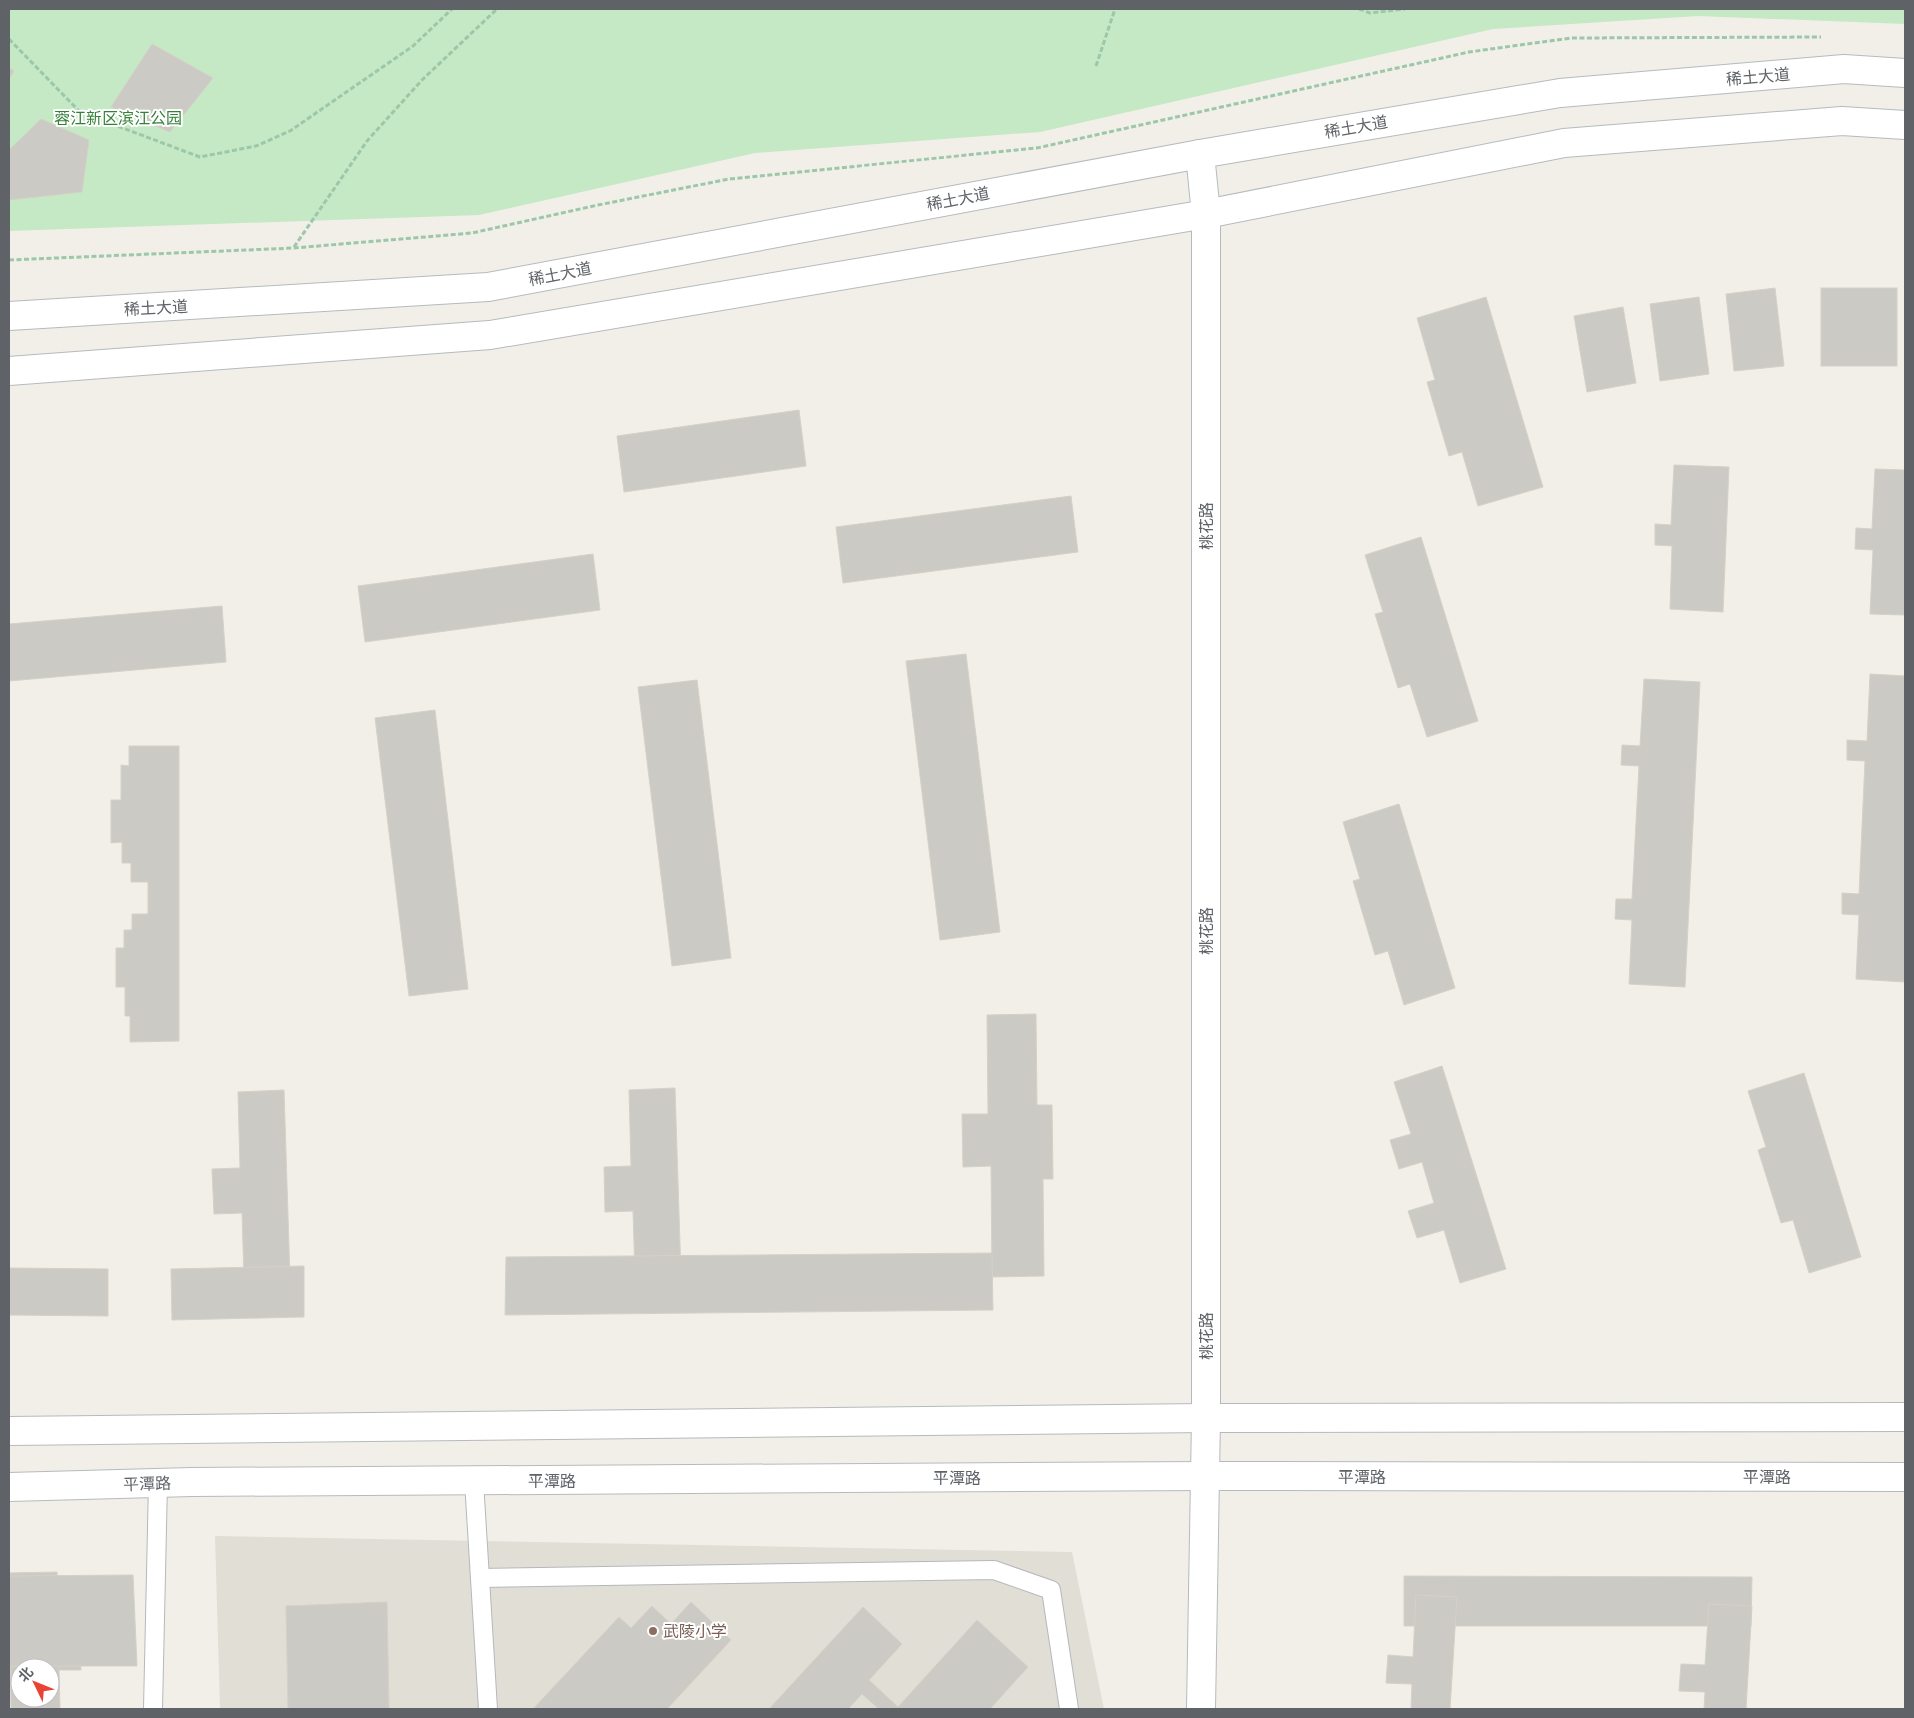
<svg xmlns="http://www.w3.org/2000/svg" width="1914" height="1718" viewBox="0 0 1914 1718" font-family="'Fira Sans','Noto Sans SC',sans-serif">
<style>
.education{fill:#e1ded6}
.green{fill:#c5e8c5}
.building{fill:#cccac5;stroke:#d6d1c6;fill-rule:evenodd}
.lines{fill:none;stroke-linecap:round;stroke-linejoin:round}
.lane-casing{stroke:#b5b8bc;stroke-width:20}
.secondary-casing{stroke:#b6babf;stroke-width:30}
.path{stroke:#9cc7a9;stroke-width:3;stroke-dasharray:5 2.5;stroke-linecap:butt}
.lane{stroke:#fff;stroke-width:18}
.secondary{stroke:#fff;stroke-width:28}
.education-dot{fill:#8d6e63;stroke:#fff;stroke-width:2}
.labels{text-anchor:middle;dominant-baseline:central;stroke-width:4;stroke-linejoin:round;paint-order:stroke}
.street-label{font-size:16px;fill:#5f6368;stroke:#fff}
.park-label{font-size:16px;fill:#348238;stroke:#fff}
.education-label{font-size:16px;fill:#785e54;stroke:#fff;text-anchor:start}
</style>
<rect width="100%" height="100%" fill="#f1efe8"/>
<path class="education" d="M215,1536L1072,1552L1104,1709H220Z"/>
<path class="green" d="M9,9H1905V24L1698,16L1493,29L1040,132L755,153L479,215L9,231Z"/>
<g class="building">
<path d="M152,44L213,78L170,132L111,107Z"/>
<path d="M9,68L14,71L9,79Z"/>
<path d="M41,119L89,140L82,192L9,200V150Z"/>
<path d="M1775,288L1784,366L1734,371L1726,294Z"/>
<rect x="1821" y="288" width="76" height="78"/>
<path d="M1486,297L1543,487L1478,506L1462,452L1449,456L1427,382L1435,380L1417,318Z"/>
<path d="M1699,297L1709,374L1660,381L1650,304Z"/>
<path d="M1623,307L1636,383L1587,392L1574,316Z"/>
<path d="M799,410L806,466L624,492L617,436Z"/>
<path d="M1674,465L1729,467L1723,612L1670,609L1672,546L1655,545V524L1671,525Z"/>
<path d="M1875,469L1905,470V615L1870,614L1873,550L1855,549L1856,528L1872,529Z"/>
<path d="M1071,496L1078,552L843,583L836,527Z"/>
<path d="M1421,537L1478,721L1427,737L1410,684L1398,688L1375,614L1383,612L1365,555Z"/>
<path d="M593,554L600,610L365,642L358,586Z"/>
<path d="M222,606L226,662L9,681V624Z"/>
<path d="M966,654L1000,932L940,940L906,661Z"/>
<path d="M1870,674L1905,676V982L1856,979L1859,915L1842,914V893L1859,894L1865,761L1847,760V740L1867,741Z"/>
<path d="M1644,679L1700,682L1685,987L1629,984L1632,920L1615,919L1616,899H1632L1639,766L1621,765L1622,745L1640,746Z"/>
<path d="M697,680L731,958L672,966L638,687Z"/>
<path d="M435,710L468,989L409,996L375,718Z"/>
<path d="M129,746H179V1041L130,1042V1016H125V987H116V948H124V930H132V914H148V882H131V863H122V842L111,843V800H121V765L129,766Z"/>
<path d="M1399,804L1455,988L1404,1005L1388,951L1375,955L1353,881L1360,879L1343,822Z"/>
<path d="M1036,1014L1037,1105H1052L1053,1179H1043L1044,1276L992,1277L991,1166L963,1167L962,1114H988L987,1015Z"/>
<path d="M1442,1066L1506,1269L1460,1283L1444,1230L1417,1238L1408,1211L1434,1203L1422,1162L1399,1169L1390,1140L1411,1134L1394,1082Z"/>
<path d="M1804,1073L1861,1257L1809,1273L1793,1220L1781,1223L1758,1150L1766,1147L1748,1091Z"/>
<path d="M675,1088L681,1275L635,1277L633,1211L605,1212L604,1167L631,1166L629,1090Z"/>
<path d="M284,1090L290,1278L244,1279L242,1213L214,1214L212,1169L240,1168L238,1092Z"/>
<path d="M992,1253L993,1310L505,1315L506,1257Z"/>
<path d="M304,1266V1317L172,1320L171,1269Z"/>
<path d="M9,1268L108,1269V1316L9,1315Z"/>
<path d="M57,1572L59,1632L80,1631L81,1670H59L60,1709H11L9,1573ZM20,1668H50V1698H20Z"/>
<path d="M133,1575L137,1666H9V1576Z"/>
<path d="M1404,1576L1752,1577L1751,1626H1404Z"/>
<path d="M1416,1595L1457,1597L1450,1709H1411L1412,1684L1386,1683L1388,1655L1413,1657Z"/>
<path d="M387,1602L389,1709H288L286,1606Z"/>
<path d="M691,1602L731,1640L667,1709H533L619,1617L631,1628L652,1606L671,1624Z"/>
<path d="M1709,1604L1752,1606L1746,1709H1704L1705,1692L1679,1691L1681,1664L1705,1665Z"/>
<path d="M863,1607L902,1644L869,1680L898,1707L977,1620L1028,1667L990,1709H879L862,1694L848,1709H769Z"/>
</g>
<g class="lines">
<defs>
<g id="lane">
<path d="M474,1481L488,1709"/>
<path d="M480,1578L994,1570L1051,1590L1069,1709"/>
<path d="M153,1709L158,1483"/>
</g>
<g id="secondary">
<path d="M1200,154L1206,214V1418L1201,1709"/>
<path d="M9,316L488,287L1200,154L1560,93L1844,69L1905,73"/>
<path d="M9,371L490,335L1206,214L1564,143L1842,121L1905,125"/>
<path d="M9,1431L1206,1418L1905,1417"/>
<path d="M9,1487L192,1482L1205,1476L1905,1477"/>
</g>
</defs>
<use href="#lane" class="lane-casing"/>
<use href="#secondary" class="secondary-casing"/>
<g class="path">
<path d="M1359,9L1370,13L1405,9"/>
<path d="M9,39L80,112L200,157L256,146L290,131L413,46L452,9"/>
<path d="M1096,66L1115,9"/>
<path d="M294,247L367,141L422,80L497,9"/>
<path d="M9,260L294,248L472,233L598,205L729,179L1037,148L1469,52L1571,38L1821,37"/>
</g>
<use href="#lane" class="lane"/>
<use href="#secondary" class="secondary"/>
</g>
<circle class="education-dot" cx="653" cy="1631" r="5"/>
<g class="labels">
<g class="street-label">
<text transform="translate(1758 77) rotate(-5)">稀土大道</text>
<text transform="translate(1356 127) rotate(-10)">稀土大道</text>
<text transform="translate(958 199) rotate(-11)">稀土大道</text>
<text transform="translate(560 274) rotate(-11)">稀土大道</text>
<text transform="translate(156 308) rotate(-3)">稀土大道</text>
<text transform="translate(1206 526) rotate(-90)">桃花路</text>
<text transform="translate(1206 931) rotate(-90)">桃花路</text>
<text transform="translate(1206 1336) rotate(-90)">桃花路</text>
<text x="1362" y="1477">平潭路</text>
<text x="1767" y="1477">平潭路</text>
<text x="957" y="1478">平潭路</text>
<text x="552" y="1481">平潭路</text>
<text transform="translate(147 1484) rotate(-2)">平潭路</text>
</g>
<g class="park-label">
<text x="118" y="118">蓉江新区滨江公园</text>
</g>
<g class="education-label">
<text x="663" y="1631">武陵小学</text>
</g>
</g>
<rect width="1914" height="1718" fill="none" stroke="#5f6368" stroke-width="20"/>
<g transform="translate(35 1683) rotate(313)"><circle r="24" fill="#ffffff" stroke="#bfc1c3"/>
<path d="M0-4L9 19L0 12L-9 19Z" fill="#ea4335"/>
<text y="-8" font-size="14" font-weight="bold" text-anchor="middle" fill="#5f6368">北</text>
</g>
</svg>
